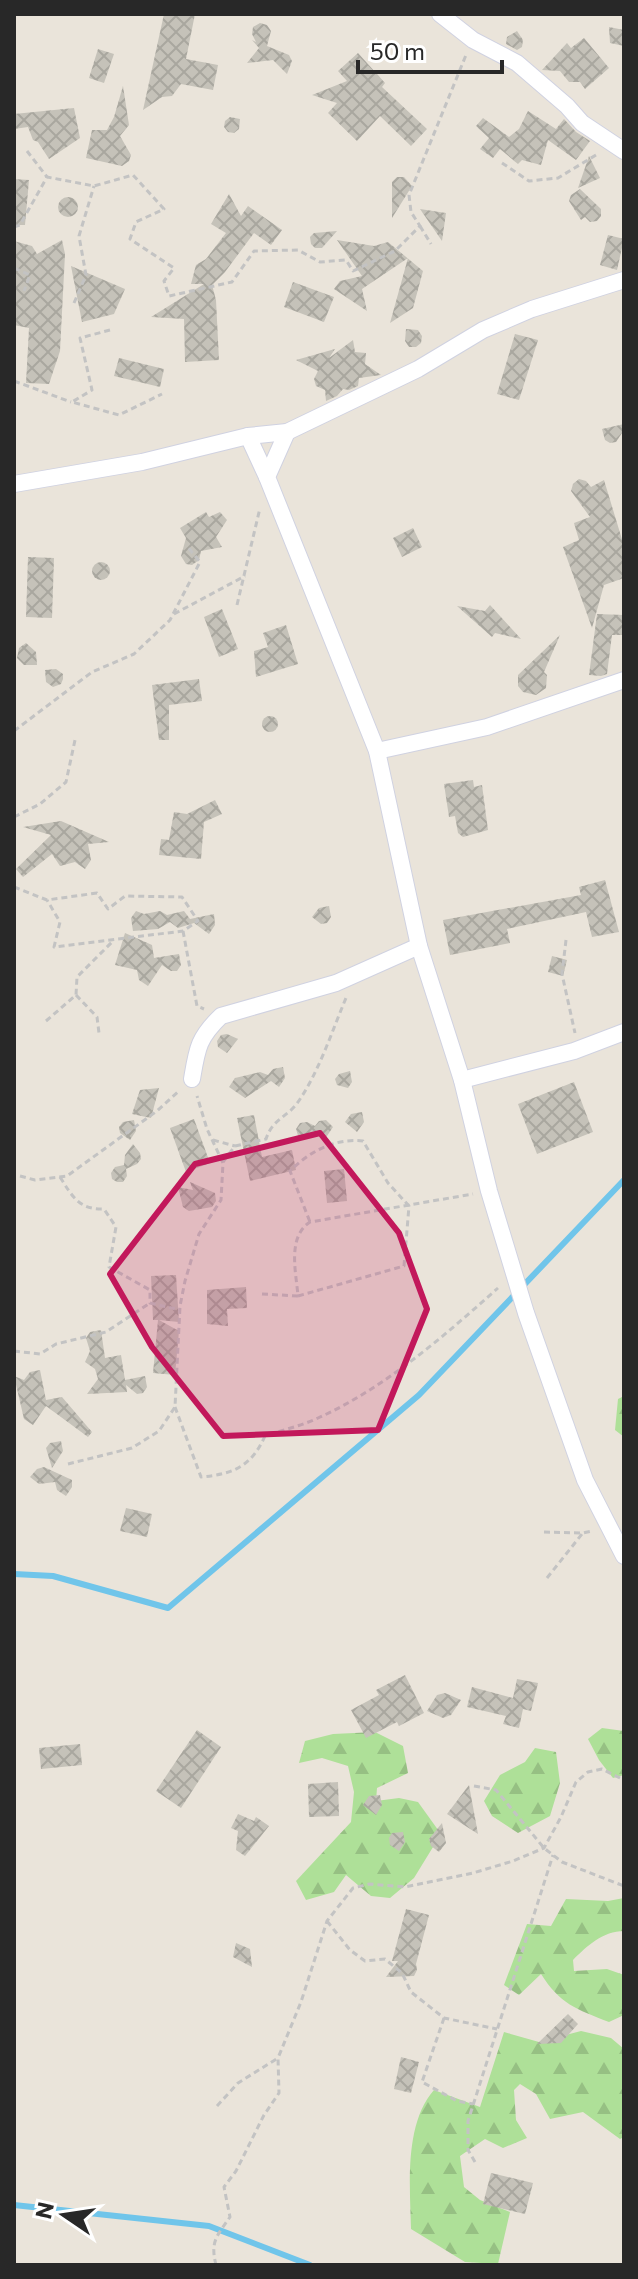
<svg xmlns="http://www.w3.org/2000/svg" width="638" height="2279" viewBox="0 0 638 2279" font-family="Commissioner,sans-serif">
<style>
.forest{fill:url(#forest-firs)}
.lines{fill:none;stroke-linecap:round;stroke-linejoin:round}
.stream{stroke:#70c5ea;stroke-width:6}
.building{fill:url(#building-cross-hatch)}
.minor-casing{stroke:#d0d2e1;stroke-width:18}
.path{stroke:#c3c3c3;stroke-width:3;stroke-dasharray:6 4;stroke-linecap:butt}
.minor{stroke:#fff;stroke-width:16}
.marked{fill:#c2185b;fill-opacity:0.2;stroke:#c2185b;stroke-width:6;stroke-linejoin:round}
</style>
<defs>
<pattern id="forest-firs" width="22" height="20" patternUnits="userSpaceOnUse" patternTransform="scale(2)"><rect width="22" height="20" fill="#aee098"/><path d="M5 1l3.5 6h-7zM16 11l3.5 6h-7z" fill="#96c083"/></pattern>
<pattern id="building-cross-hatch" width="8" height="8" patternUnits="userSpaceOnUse" patternTransform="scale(2)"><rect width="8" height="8" fill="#c5c2b9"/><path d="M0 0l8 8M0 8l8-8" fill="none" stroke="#a9a79f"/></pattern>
</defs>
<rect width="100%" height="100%" fill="#eae4da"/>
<g class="forest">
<path d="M624,1396V1437L615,1430L618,1399Z"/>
<path d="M602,1728L624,1731V1775L613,1778L599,1760L588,1739Z"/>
<path d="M375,1732L403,1746L408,1773L377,1788L376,1801L399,1798L418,1802L441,1834L414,1878L390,1898L371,1896L346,1875L334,1892L306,1900L296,1881L351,1822L354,1792L348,1766L322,1758L299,1763L305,1741L333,1734Z"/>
<path d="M535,1748L556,1752L560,1783L550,1816L518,1833L492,1816L484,1801L500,1775L525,1762Z"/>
<path d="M624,1898V1931C603,1931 587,1946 573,1960L574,1971L607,1969L624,1975V2015L609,2022C576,2009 560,2004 541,1974L519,1995L504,1985L527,1924L551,1926L566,1899L608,1901Z"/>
<path d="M581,2031L611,2038L624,2049V2137L620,2139L583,2112L550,2119L536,2094L520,2084L514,2090L516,2120L527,2138L503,2148L485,2139L460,2156L464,2187L480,2200L510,2212L498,2264L465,2262L411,2229C410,2186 404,2124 434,2090L480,2107L504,2032L539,2042Z"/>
</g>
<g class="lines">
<g class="stream">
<path d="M14,1574L53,1576L168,1608L419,1395L624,1180"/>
<path d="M14,2205L209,2226L310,2265"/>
</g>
</g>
<g class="building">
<path d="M164,14H195L186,59L218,65L213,90L181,84L172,96L162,97L143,110Z"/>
<path d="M260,23L267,25L271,31L267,46L289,55L292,61L287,74L273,60L247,63L259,48L252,40L256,42L252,34L253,27Z"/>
<path d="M609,27L624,30V46L610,43Z"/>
<path d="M517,31L523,40L522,47L517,50L506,44L507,37Z"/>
<path d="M584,38L609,68L585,89L580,82H569L560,71L542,70L567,43L571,48Z"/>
<path d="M98,49L114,54L104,83L89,78Z"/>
<path d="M358,53L385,83L382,87L427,129L411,146L380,116L357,141L328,113L337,103L312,95L347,81L338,71Z"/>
<path d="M123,86L129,125L120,136L131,155L129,161L122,166L86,158L92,130H107L114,117Z"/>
<path d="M74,108L80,138L49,159L38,142L33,140L28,127L14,129V114Z"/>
<path d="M528,111L556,129L564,119L576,132L590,141L576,160L548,140L541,165L522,160L518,164L500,149L493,158L480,149L489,138L476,126L483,118L509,137L519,129Z"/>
<path d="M230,117L240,119L239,129L234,133L228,132L224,127L225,121Z"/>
<path d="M589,156L600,178L578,188Z"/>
<path d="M397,177H404L412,186L392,218V182Z"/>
<path d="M14,179L29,180L25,225H14Z"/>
<path d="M580,189L601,209V216L597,221L590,222L585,217L581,220L569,201L571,195Z"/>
<path d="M229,194L241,216L248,206L282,230L271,245L254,233L225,272L212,285L216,300L219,360L185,362L184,319L151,317L204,284H191L196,265L206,259L226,233L211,224Z"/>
<circle cx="68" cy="207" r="10"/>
<path d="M420,209L446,213L442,241Z"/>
<path d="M337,231L322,248H315L311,244L310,237L314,233Z"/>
<path d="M608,235L624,239L617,270L600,265Z"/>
<path d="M62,240L65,254L60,351L49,384L26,383L29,328L14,325V241L32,246L37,254Z"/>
<path d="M337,240L374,246L388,242L423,271L413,308L390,323L408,258L362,289L367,311L334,289L340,281L362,276Z"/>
<path d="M71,266L125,289L114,314L82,322Z"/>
<path d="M293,282L334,297L324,322L284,307Z"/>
<path d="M406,329L418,330L422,336L421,343L416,347H409L405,341Z"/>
<path d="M515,334L538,340L519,400L497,394Z"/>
<path d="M353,340L355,352L366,353L365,364L381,375L359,378L358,386L349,390L343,389L337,396L326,401L325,390L316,386L314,379L318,371L296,360L335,349L329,358Z"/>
<path d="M119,358L164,369L160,387L114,376Z"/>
<path d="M624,424V430L616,442L610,443L605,440L602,429Z"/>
<path d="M579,479L586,481L591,487L604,480L624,546V578L604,585L592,628L563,547L579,540L574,523L590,517L571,491L573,484Z"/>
<path d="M206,512L209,517L220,512L227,520L216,537L222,547L201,551L199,560L192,565L186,564L181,556L186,538L180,528Z"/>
<path d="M413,528L422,547L402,557L393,538Z"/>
<path d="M28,557L54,558L52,618L26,617Z"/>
<circle cx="101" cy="571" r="9"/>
<path d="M490,605L521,639L495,633L492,637L457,606L485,611Z"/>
<path d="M222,609L238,649L219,657L204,617Z"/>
<path d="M597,614L624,615V635H612L607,674L601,676L589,675Z"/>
<path d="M286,625L298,664L256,677L254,651L268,647L263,633Z"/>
<path d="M560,635L544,672L547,675L546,688L536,695L523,692L518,686V675Z"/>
<path d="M26,643L36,652L37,665H24L17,658L19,648Z"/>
<path d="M56,669L63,674V679L61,684L53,687L46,682L45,670Z"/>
<path d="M199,679L202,701L169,705V740H159L152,685Z"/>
<circle cx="270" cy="724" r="8"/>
<path d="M473,780L474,787L482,785L488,830L463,837L458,833L455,816L449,817L444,784Z"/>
<path d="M215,800L222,814L204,822L201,859L159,855L161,839L169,840L174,812L187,814Z"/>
<path d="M61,821L109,842L88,844L91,860L85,869L75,862L60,866L52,854L23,877L16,869L51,835L23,827Z"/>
<path d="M605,880L619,932L592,937L586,912L507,929L510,943L450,955L443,920L581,895L579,887Z"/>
<path d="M329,906L331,917L327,923L321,924L312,917L319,908Z"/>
<path d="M136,911L144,914L160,911L167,915L184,911L190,919L214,914L215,925L209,934L194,923L178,928L170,922L158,929L133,931L131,918Z"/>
<path d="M125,933L152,945L154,958L179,954L181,965L177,971H171L162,965L148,986L139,980L137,970L115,965Z"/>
<path d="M552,956L567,960L563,976L548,972Z"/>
<path d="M227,1034L238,1039L227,1053L218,1047L217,1041L221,1035Z"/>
<path d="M283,1067L285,1078L279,1087L271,1081L245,1098L229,1087L235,1078L260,1072L268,1075L273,1069Z"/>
<path d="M350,1071L352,1082L348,1088L337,1085L335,1079L339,1074Z"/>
<path d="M574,1082L593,1132L537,1154L518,1104Z"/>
<path d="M159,1088L151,1118L132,1114L140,1090Z"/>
<path d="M362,1112L364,1122L357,1132L345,1122L351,1114Z"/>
<path d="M254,1115L262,1157L292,1150L296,1170L250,1181L237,1118Z"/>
<path d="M194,1119L210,1163L186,1172L170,1128Z"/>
<path d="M134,1120L136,1131L130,1140L120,1133L119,1127L123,1122Z"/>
<path d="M326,1120L333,1127L325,1139L317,1133L308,1138L299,1139L296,1129L300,1123L307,1122L315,1126L319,1121Z"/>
<path d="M133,1144L140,1153L141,1159L137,1164L126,1169L127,1176L123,1182H117L112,1179L111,1173L115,1167L124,1165L125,1155Z"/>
<path d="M344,1169L347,1201L327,1203L324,1171Z"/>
<path d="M190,1182L215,1193L216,1201L212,1207L189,1211L183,1207L178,1187L193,1190Z"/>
<path d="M176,1275L179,1322L159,1320L179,1331L175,1375L153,1373L158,1320H153L151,1276Z"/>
<path d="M246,1287L247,1308L227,1309L228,1326L207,1324V1290Z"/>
<path d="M101,1330L105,1358L121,1355L125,1380L145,1376L147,1387L143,1393L137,1394L126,1385L127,1392L87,1394L98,1379L95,1369L85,1362L90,1351L86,1338L90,1332Z"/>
<path d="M40,1370L46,1400L62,1397L92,1432L88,1437L46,1406L33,1425L24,1419L14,1376L24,1380L30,1372Z"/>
<path d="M61,1441L63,1451L52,1468L46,1448L50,1443Z"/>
<path d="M44,1467L72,1480V1487L66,1496L57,1490L55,1482L39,1484L30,1477L37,1469Z"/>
<path d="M126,1508L152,1514L147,1537L120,1531Z"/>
<path d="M405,1675L424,1713L399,1726L397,1722L366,1738L351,1710L379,1695L376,1690Z"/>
<path d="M517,1679L538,1683L531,1711L523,1709L519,1728L503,1724L506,1716L467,1707L472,1687L513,1698Z"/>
<path d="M445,1693L461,1700L451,1715L443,1718L427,1711L437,1695Z"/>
<path d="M197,1730L221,1747L181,1808L156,1791Z"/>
<path d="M80,1744L82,1765L41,1769L39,1748Z"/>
<path d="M338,1782L339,1816L309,1817L308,1784Z"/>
<path d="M469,1785L478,1834L447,1814Z"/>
<path d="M380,1795L382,1805L376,1815L363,1805L369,1796Z"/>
<path d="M238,1814L254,1821L256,1817L269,1826L245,1856L236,1850L238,1831L231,1828Z"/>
<path d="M442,1823L446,1843L439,1852L431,1846L429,1839Z"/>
<path d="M403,1832L405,1842L399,1851L390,1845L389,1838L392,1833Z"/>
<path d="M406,1909L429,1915L416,1964L417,1970L414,1976L386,1977L398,1961H392Z"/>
<path d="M236,1943L250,1949L252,1967L233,1957Z"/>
<path d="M568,2014L578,2024L561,2043L537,2044Z"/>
<path d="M401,2057L419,2062L411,2093L394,2089Z"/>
<path d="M491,2173L533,2183L525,2214L483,2204Z"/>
</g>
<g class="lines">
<defs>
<g id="minor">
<path d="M440,14L473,40L517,63L567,106L582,123L624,151"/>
<path d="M287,432L267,477L377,751L419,946L462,1080L489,1191L526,1313L585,1480L624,1556"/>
<path d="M248,436L267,477"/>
<path d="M14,484L142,462L248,436L287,432L418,369L483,330L532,309L624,280"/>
<path d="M377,751L487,727L624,680"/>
<path d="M192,1079C197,1049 198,1038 221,1016L336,983L419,946"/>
<path d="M462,1080L574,1051L624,1032"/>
</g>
</defs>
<use href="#minor" class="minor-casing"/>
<g class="path">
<path d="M27,151L47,177"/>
<path d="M502,163L529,181L558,178L596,155"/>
<path d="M420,226L431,244"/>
<path d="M14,227L20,225L47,177L94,186L133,175L164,209L136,222L130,239L174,268L164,281L169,296L232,282L254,251L298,250L320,262L346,260L353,271L395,251L420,226L411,212L409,195L466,55"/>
<path d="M14,268L30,275L24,291"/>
<path d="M74,303L86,275L79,236L94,186"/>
<path d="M110,330L80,338L92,390L72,402L119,415L162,394"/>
<path d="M14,381L71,402"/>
<path d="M237,605L260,508"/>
<path d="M174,614L245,576"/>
<path d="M14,731L92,672L134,654L170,620L200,562L187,546"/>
<path d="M14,817L40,804L66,782L75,740"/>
<path d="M14,887L47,900L97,893L108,909L125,896L182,897L198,921L183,931L54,947L60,922L47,900"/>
<path d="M183,931L197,1006L204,1009"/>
<path d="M566,940L562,974L575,1033"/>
<path d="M76,995L97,1017L99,1033"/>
<path d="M46,1021L76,995L77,977L114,940"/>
<path d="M213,1140L235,1146"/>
<path d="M223,1162L235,1146L266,1139C273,1118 288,1117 298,1102C319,1072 332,1031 346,998"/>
<path d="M20,1176L35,1180L67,1176L157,1111L179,1091"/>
<path d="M60,1177C72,1196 79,1210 104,1209L116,1227L109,1267L150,1290V1303L180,1310"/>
<path d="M262,1294L298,1296C296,1272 287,1237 310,1222L473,1194"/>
<path d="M298,1296L404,1266L409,1206L388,1183L363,1141C335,1138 310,1151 290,1171L310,1222"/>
<path d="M14,1351L40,1354L56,1344L106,1332L150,1303"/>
<path d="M175,1407L201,1477C233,1474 251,1467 265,1436C282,1430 301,1426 318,1418C385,1388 444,1336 498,1288"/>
<path d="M68,1464L132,1448L159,1431L175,1407L180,1306L185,1281L199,1234L221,1200L223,1163L207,1129L197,1096"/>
<path d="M544,1532L583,1533L592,1531"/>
<path d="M547,1578L582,1534"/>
<path d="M474,1786L496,1790L544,1848L562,1862L624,1886"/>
<path d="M327,1921L350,1950L365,1961L385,1959L402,1973L411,1992L444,2018L497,2029"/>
<path d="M444,2018L422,2082L457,2101L473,2104"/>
<path d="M217,2106L238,2083L278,2058"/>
<path d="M475,2162L468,2150V2121L553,1855"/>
<path d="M216,2265C210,2241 217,2236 230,2217L224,2187L236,2171L264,2115L279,2093L278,2058L301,2002L327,1921L353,1888L370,1884L405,1887L473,1873L513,1861L544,1848L561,1817L576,1782L588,1772L602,1769L624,1780"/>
</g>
<use href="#minor" class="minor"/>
</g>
<path class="marked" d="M320,1133L399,1233L427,1309L378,1430L223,1436L152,1347L110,1274L195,1164Z"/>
<rect width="638" height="2279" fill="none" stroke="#282828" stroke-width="32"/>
<g transform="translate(64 2215) rotate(283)" stroke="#ffffff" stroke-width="6" paint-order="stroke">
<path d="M0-6L14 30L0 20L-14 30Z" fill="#282828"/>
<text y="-12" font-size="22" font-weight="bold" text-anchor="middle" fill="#282828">N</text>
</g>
<path d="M358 60v12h144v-12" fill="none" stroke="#282828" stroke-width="4"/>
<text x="370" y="60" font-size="24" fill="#282828" stroke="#ffffff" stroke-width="6" paint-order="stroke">50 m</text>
</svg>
